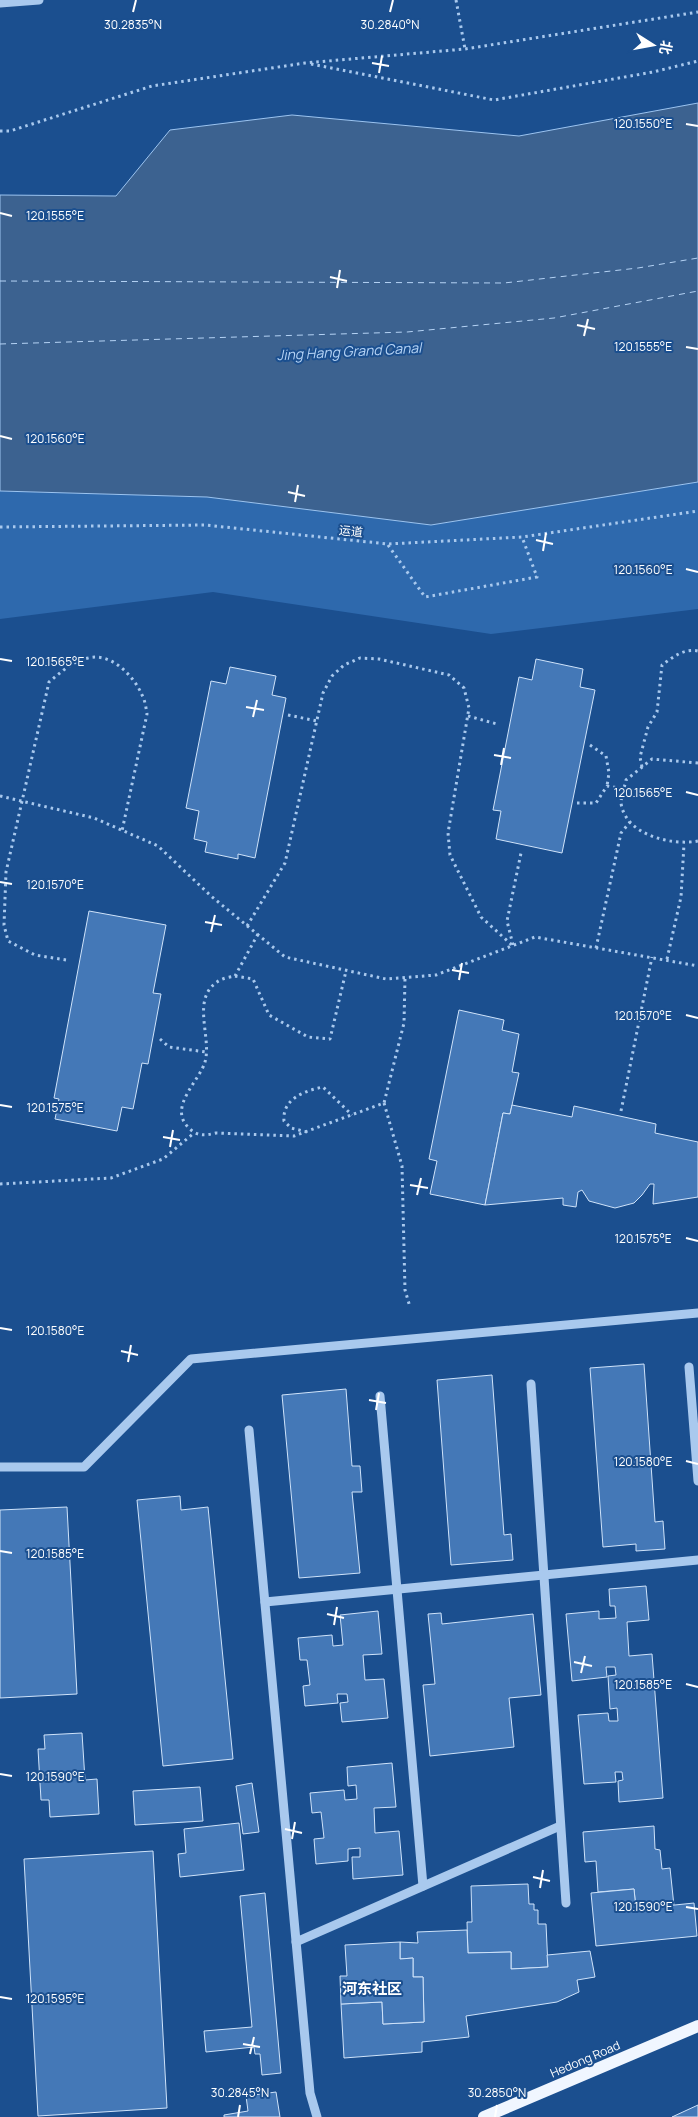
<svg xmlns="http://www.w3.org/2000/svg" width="698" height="2117" viewBox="0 0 698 2117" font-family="Manrope,'Noto Sans SC',sans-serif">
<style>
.green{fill:#2e69ad}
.water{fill:#3c6290;stroke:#9cc4f0}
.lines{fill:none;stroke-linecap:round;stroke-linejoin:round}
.ferry{stroke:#b5d3f5;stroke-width:1;stroke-dasharray:6 5;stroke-linecap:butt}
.building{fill:#4478b7;stroke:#cfe3fa}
.path{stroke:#a9c9ee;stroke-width:3;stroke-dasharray:2.5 4;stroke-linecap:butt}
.minor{stroke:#a9c9ee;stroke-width:9}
.major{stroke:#f0f6ff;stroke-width:12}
.ticks{fill:none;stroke:#fff;stroke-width:2}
.labels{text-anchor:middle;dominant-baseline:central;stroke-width:4;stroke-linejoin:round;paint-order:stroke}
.street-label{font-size:12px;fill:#fff;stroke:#1b4f8f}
.water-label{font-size:14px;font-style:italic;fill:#b5d3f5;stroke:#1b4f8f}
.quarter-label{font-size:15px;font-weight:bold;fill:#fff;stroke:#1b4f8f}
.ticks-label{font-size:12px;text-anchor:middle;fill:#fff;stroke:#1b4f8f;stroke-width:4;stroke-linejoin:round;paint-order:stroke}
</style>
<rect width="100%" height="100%" fill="#1b4f8f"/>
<path class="green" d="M698,482V609L491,634L213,592L0,619V491L207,497L431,525Z"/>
<path class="water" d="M698,103V482L431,525L207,497L0,491V195L116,196L170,130L292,115L519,136Z"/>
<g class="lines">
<g class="ferry">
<path d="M0,281L504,283L638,268L698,258"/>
<path d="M0,344L407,332L554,318L698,291"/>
</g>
</g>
<g class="building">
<path d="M536,659L583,669L580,687L595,690L562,853L496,839L501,811L493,810L519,677L532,680Z"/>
<path d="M230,667L276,676L272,695L286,698L255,858L238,854V859L205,852L207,842L194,839L199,811L186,808L211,681L226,684Z"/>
<path d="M89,911L166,925L153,993L161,994L148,1064L142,1063L133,1109L122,1107L117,1131L55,1119L59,1099L54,1098Z"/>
<path d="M459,1010L504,1020L502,1030L519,1034L512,1072L519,1073L512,1105L510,1114L503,1113L485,1205L430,1194L437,1161L429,1159Z"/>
<path d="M512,1105L572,1117L574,1106L656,1124L655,1133L698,1142V1197L653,1204L654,1184H650L642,1195L634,1203L615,1208L589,1201L582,1190L578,1192L576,1207L563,1205V1198L485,1205L503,1113L510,1114Z"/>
<path d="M644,1364L655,1522L663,1521L665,1549L636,1551V1544L603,1547L590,1368Z"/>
<path d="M492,1375L504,1535L511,1534L513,1560L451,1565L437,1380Z"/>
<path d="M346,1389L352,1466H360L362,1492H352L360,1573L299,1578L282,1395Z"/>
<path d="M180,1496L181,1510L208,1507L233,1759L163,1766L137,1500Z"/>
<path d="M67,1507L77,1694L0,1698V1510Z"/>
<path d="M646,1586L649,1620L627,1622L629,1656L652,1654L663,1798L619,1802L618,1781L623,1780L622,1772H615L616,1782L584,1784L578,1715L608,1713L609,1721H618L617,1708L610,1709L608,1676L616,1675L615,1667H606L607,1677L572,1681L566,1614L599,1611V1619L616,1618L615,1606H610L609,1589Z"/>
<path d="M378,1611L382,1654L363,1655L365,1680L384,1679L388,1718L342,1722L340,1703L348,1702L347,1694H337L338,1703L305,1706L303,1686L310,1685L307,1660H300L298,1638L332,1635L333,1646L343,1645L340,1615Z"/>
<path d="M441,1613L442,1624L533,1614L541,1695L509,1698L514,1747L430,1756L423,1685L435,1684L428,1614Z"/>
<path d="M82,1733L85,1780L97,1779L99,1814L50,1817L49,1800H41L38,1749H45L44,1735Z"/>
<path d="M392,1763L396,1807L374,1808L375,1833L399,1831L403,1875L353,1879L352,1857H360V1848L348,1849V1861L316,1864L314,1839L324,1838L321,1812L312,1813L310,1793L344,1790L345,1800L357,1799L356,1785L348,1786L347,1767Z"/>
<path d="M252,1783L259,1832L243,1834L236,1786Z"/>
<path d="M200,1787L203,1821L135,1825L133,1791Z"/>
<path d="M239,1823L244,1870L180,1877L178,1854L186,1853L184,1829Z"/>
<path d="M654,1826L655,1849L660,1850L662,1869L670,1868L674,1906L636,1909L634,1889L598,1892L596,1861L585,1862L583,1832Z"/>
<path d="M153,1851L167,2108L38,2116L24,1859Z"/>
<path d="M528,1884L529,1904H534V1910H538V1924H546L548,1967L511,1969V1952L468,1953L467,1922H472L471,1886Z"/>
<path d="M634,1889L636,1909L694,1903L697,1936L596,1946L591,1893Z"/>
<path d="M265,1893L281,2073L262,2075L260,2054H255L254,2047L206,2052L204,2031L252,2027L240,1896Z"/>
<path d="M467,1930L468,1953L511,1952V1969L548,1967L547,1955L590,1951L595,1977L577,1980L579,1992L557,2002L466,2016L469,2037L422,2042V2052L344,2058L341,2004L382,2002L383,2024L424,2022L423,1977H413V1958L400,1959V1942L418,1943L417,1932Z"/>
<path d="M400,1942V1959L413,1958V1977H423L424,2022L383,2024L382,2002L341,2004L340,1976H347L345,1945Z"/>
<path d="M276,2092L280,2117H224V2115L248,2111L246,2096Z"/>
<path d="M698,2105V2117H672Z"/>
</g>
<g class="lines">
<g class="path">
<path d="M456,0L465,49"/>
<path d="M311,64L494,100L653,72L698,61"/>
<path d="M0,131H10L152,86L305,63L465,49L698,12"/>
<path d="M0,527L205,525L388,544L522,537L698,511"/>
<path d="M388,545L425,597L537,577L522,537"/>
<path d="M288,715L317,721"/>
<path d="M468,716L497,724"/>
<path d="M590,745L606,756L609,773L607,786"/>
<path d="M698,763L652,759L626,780C625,786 621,796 621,803C625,835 672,846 698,841"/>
<path d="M642,767L640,757L648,727L657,712L662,665C673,657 684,648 698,651"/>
<path d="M0,796L94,818L158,846L211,896L285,957L386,979L436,975L535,937L698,966"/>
<path d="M577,803H596L607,786L624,789"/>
<path d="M247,926L285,863L323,693L332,676L344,665L360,658L379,659L449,675L464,688L469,708L448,833L450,855L481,917L513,946"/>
<path d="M258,934L235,976C230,977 222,978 217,982C191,1000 212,1037 205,1062C200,1080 168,1107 188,1127C196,1136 204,1136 216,1133L294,1136L384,1103L404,1023L405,978"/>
<path d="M513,945L507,921L521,853"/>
<path d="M596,948L621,833L630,822"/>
<path d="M667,959L681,897L684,844"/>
<path d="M66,960L35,955L8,941L4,925L6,872L49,682C61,672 73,661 88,658C111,652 134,676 142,695C145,700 146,708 147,714L122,831"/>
<path d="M235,976L253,979L269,1015L308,1037L330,1039L346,971"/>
<path d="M160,1039L169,1047L206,1052"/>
<path d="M384,1103L402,1166L405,1290L410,1307"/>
<path d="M621,1111L652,957"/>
<path d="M307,1132L291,1128L284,1121C282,1099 304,1091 323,1087L352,1115"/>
<path d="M0,1184L111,1178L163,1159L194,1133"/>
</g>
<g class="minor">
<path d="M0,3L39,0"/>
<path d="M689,1367L698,1481"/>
<path d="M531,1384L566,1903"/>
<path d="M380,1396L423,1886"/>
<path d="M249,1430L310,2093L317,2117"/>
<path d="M0,1467H84L191,1359L698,1313"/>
<path d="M265,1602L698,1560"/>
<path d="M296,1942L560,1826"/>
</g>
<path class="major" d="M484,2117L698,2026"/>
</g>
<path class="ticks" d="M133,12L136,0M390,12L393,0M372,63L389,66M379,73L382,56M686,124L698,126M0,213L12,216M330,277L347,281M337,288L340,270M577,325L595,329M584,336L588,319M686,347L698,349M0,436L12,439M288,492L305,496M295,502L298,485M536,540L553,544M543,551L546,533M686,569L698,572M0,659L12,661M246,707L264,710M253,717L257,700M494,755L511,758M501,765L504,748M686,792L698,795M0,882L12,884M205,922L222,925M211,932L215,915M452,970L469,973M459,980L462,963M686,1015L698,1018M0,1105L12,1107M163,1137L180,1140M170,1147L173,1130M410,1185L428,1188M417,1195L421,1178M686,1238L698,1241M0,1328L12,1330M121,1351L138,1355M128,1362L131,1345M369,1400L386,1403M376,1410L379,1393M686,1461L698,1464M0,1551L12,1553M327,1614L344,1618M334,1625L337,1607M574,1662L592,1666M581,1673L585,1656M686,1684L698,1687M0,1774L12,1776M285,1829L302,1833M292,1839L295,1822M533,1877L550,1881M540,1888L543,1870M686,1907L698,1909M0,1997L12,1999M243,2044L260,2047M250,2054L254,2037M238,2117L240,2105M495,2117L497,2105"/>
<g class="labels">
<g class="street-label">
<text transform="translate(351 531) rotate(6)">运道</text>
<text transform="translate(585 2059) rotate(-23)">Hedong Road</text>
</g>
<g class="water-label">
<text transform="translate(349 351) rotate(-3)">Jing Hang Grand Canal</text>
</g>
<g class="quarter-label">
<text x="372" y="1988">河东社区</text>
</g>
</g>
<g class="ticks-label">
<text x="390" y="29">30.2840°N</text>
<text x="133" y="29">30.2835°N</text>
<text x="643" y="128">120.1550°E</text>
<text x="55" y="220">120.1555°E</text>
<text x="643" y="351">120.1555°E</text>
<text x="55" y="443">120.1560°E</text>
<text x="643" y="574">120.1560°E</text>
<text x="55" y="666">120.1565°E</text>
<text x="643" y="797">120.1565°E</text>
<text x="55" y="889">120.1570°E</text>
<text x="643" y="1020">120.1570°E</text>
<text x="55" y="1112">120.1575°E</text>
<text x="643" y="1243">120.1575°E</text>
<text x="55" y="1335">120.1580°E</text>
<text x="643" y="1466">120.1580°E</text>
<text x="55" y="1558">120.1585°E</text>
<text x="643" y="1689">120.1585°E</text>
<text x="55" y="1781">120.1590°E</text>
<text x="643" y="1911">120.1590°E</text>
<text x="55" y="2003">120.1595°E</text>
<text x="240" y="2097">30.2845°N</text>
<text x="497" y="2097">30.2850°N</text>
</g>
<g transform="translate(653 45) rotate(101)" stroke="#1b4f8f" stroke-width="4" paint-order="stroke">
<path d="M0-4L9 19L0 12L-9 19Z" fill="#ffffff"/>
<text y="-8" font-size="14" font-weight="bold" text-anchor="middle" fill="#ffffff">北</text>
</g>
</svg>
